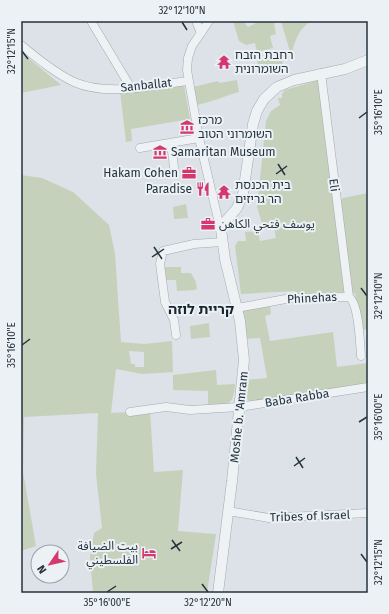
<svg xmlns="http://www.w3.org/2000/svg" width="389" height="614" viewBox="0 0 389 614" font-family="'Fira Sans','Noto Sans Arabic','Noto Sans Hebrew',sans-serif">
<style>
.green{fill:#c6d1bc;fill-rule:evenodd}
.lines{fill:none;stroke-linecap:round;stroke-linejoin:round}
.minor-casing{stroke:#a1aab1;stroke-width:9}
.tertiary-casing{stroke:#a1aab1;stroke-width:11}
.minor{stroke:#eff2f5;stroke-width:8}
.tertiary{stroke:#eff2f5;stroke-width:10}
.ticks{fill:none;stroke:#25333e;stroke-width:1.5}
.labels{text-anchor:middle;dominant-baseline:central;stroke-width:4;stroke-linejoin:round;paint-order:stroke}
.poi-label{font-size:12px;fill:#25333e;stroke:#ebf1f5;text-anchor:start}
.street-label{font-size:12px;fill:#25333e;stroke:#ebf1f5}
.quarter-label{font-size:14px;font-weight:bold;fill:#17242e;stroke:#ebf1f5}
.neatline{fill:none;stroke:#25333e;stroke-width:1.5}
.ticks-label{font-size:10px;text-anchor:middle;fill:#25333e}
</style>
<rect width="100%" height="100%" fill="#dce2e7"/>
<g class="green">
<path d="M233,21H243L248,27L260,21H312C299,27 295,41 291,55L281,21L274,23L276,34L270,36L273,48L257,52L255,43L246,45L239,41Z"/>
<path d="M21,52L61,85L21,93Z"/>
<path d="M281,56L284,70L260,75L257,61Z"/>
<path d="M237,80L239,92C224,96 213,102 196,105L193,87L218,81L219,83Z"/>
<path d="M319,80L346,292L294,295L295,291L241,294L235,246L238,241H246L245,232L258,231L260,241L276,238L274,228L264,230L257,207L266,121L271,111L280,105L278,98H282V94L285,90Z"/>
<path d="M184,85L190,119L131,129L132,141L126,142L120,91Z"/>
<path d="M21,175L42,178L73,192L109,225L115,254L121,342L144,344L172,341L173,372L142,374L116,369L111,413L150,411L154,472L183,470L178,531L216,534L207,593H93L90,557L94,533L102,528L96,474L98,413L24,417L23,472L36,546L21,551ZM129,351L144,352V367H135V364H131Z"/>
<path d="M368,193V329L362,330L355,293L352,294L339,203L343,198Z"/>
<path d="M186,204L188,218L174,219L173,207Z"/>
<path d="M163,267H181V273H191L196,282L197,289L194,290L177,291L176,280H164Z"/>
<path d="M270,306L271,314L265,316L270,341L333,332L337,367L368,363V383L252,402L248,400L245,394V380L267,378L260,338L244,339L241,310Z"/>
<path d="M209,323L210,337L191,339L190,326Z"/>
<path d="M216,370L217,385L235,384C234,405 228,406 208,406V391L173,390V375Z"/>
</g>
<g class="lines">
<defs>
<g id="minor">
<path d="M91,21L131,88"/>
<path d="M196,21L201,33"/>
<path d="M209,21L192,46L188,58L187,70L199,138L221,232"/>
<path d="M21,45C37,58 55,73 74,82C109,97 152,85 188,81"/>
<path d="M321,73L349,297"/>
<path d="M171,144L174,167"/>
<path d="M140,148L199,138"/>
<path d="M237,308L291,298L349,297C359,304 360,343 361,356"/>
<path d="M176,335L174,320L165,302L160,264L163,251L194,244L222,242"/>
<path d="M130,412L166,407L190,410L239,407L368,387"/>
<path d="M228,511L269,518L368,513"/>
</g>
<path id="tertiary" d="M218,593L232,481L244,360L240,321L225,259L221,229L225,222L237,208L243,194L253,124L257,111L264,99L277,87L294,80L345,69L368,60"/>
</defs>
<use href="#minor" class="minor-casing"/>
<use href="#tertiary" class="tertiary-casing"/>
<use href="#minor" class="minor"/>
<use href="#tertiary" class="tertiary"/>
</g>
<path class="ticks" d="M182,22L187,30M22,51L28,59M359,118L367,112M278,164L285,175M276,174L287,166M154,247L162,259M152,257L164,249M361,288L367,296M22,345L30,339M359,422L367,417M296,457L303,468M294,466L305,458M172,540L180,551M171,549L182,542M361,554L367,562M202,584L208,592M107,592L116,586"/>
<defs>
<symbol id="temple-bare" viewBox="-9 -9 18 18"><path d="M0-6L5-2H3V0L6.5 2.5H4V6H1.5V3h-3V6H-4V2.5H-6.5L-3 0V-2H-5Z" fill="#d5386e" stroke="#ebf1f5" stroke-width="2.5" paint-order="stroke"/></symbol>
<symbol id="museum-bare" viewBox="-9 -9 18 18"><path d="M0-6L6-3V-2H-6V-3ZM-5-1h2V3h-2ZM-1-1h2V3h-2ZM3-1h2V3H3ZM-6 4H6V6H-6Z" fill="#d5386e" stroke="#ebf1f5" stroke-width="2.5" paint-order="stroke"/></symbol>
<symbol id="office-bare" viewBox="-9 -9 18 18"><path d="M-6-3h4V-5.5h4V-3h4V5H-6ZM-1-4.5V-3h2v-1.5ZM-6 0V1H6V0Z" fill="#d5386e" stroke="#ebf1f5" stroke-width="2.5" paint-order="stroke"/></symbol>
<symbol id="restaurant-bare" viewBox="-9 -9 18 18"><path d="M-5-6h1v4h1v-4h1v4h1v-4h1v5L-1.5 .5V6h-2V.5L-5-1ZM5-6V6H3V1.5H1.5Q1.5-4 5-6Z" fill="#d5386e" stroke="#ebf1f5" stroke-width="2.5" paint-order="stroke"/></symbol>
<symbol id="hotel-bare" viewBox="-9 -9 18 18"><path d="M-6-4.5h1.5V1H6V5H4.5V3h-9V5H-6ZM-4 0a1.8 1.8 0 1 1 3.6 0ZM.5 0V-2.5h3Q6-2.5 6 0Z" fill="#d5386e" stroke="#ebf1f5" stroke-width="2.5" paint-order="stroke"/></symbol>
</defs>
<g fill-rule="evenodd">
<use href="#temple-bare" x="214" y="52" width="20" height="20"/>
<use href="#museum-bare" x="177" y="117" width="20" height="20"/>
<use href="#museum-bare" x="150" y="142" width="20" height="20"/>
<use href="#office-bare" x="179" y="163" width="20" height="20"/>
<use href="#restaurant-bare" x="193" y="179" width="20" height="20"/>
<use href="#temple-bare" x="214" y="182" width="20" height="20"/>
<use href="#office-bare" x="198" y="214" width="20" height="20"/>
<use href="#hotel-bare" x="139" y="543" width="20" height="20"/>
</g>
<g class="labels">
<g class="poi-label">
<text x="235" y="55">רחבת הזבח<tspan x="235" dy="14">השומרונית</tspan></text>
<text x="198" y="120">מרכז<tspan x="198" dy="14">השומרוני הטוב</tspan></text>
<text x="171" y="152">Samaritan Museum</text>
<text x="178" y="173" text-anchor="end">Hakam Cohen</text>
<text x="235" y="185">בית הכנסת<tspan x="235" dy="14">הר גריזים</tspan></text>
<text x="192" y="189" text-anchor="end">Paradise</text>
<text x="219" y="224">يوسف فتحي الكاهن</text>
<text x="138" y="546" text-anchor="end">بيت الضيافة<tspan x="138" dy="14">الفلسطيني</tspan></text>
</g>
<g class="street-label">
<text transform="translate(146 85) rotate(-6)">Sanballat</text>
<text transform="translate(334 185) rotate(83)">Eli</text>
<text transform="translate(312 298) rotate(-3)">Phinehas</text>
<text transform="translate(297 398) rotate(-9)">Baba Rabba</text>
<text transform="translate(239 417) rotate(-84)">Moshe b. 'Amram</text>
<text transform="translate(310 516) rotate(-2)">Tribes of Israel</text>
</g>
<g class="quarter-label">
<text x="201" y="309">קריית לוזה</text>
</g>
</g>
<rect width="389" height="614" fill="none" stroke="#ebf1f5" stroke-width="44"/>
<g transform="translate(50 564) rotate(236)"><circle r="19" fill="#ebf1f5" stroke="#9ca5ac"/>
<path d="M0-3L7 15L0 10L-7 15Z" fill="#d5386e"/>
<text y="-6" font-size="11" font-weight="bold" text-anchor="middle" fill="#25333e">N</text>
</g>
<rect x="22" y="22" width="345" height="570" class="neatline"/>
<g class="ticks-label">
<text x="182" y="14">32°12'10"N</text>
<text transform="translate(11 51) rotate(-90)" y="4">32°12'15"N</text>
<text transform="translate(378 112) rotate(-90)" y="4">35°16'10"E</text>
<text transform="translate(378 296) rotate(-90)" y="4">32°12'10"N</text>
<text transform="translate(11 345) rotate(-90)" y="4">35°16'10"E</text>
<text transform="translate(378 417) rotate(-90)" y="4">35°16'00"E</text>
<text transform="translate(378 562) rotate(-90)" y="4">32°12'15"N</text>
<text x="107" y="606">35°16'00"E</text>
<text x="208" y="606">32°12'20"N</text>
</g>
</svg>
